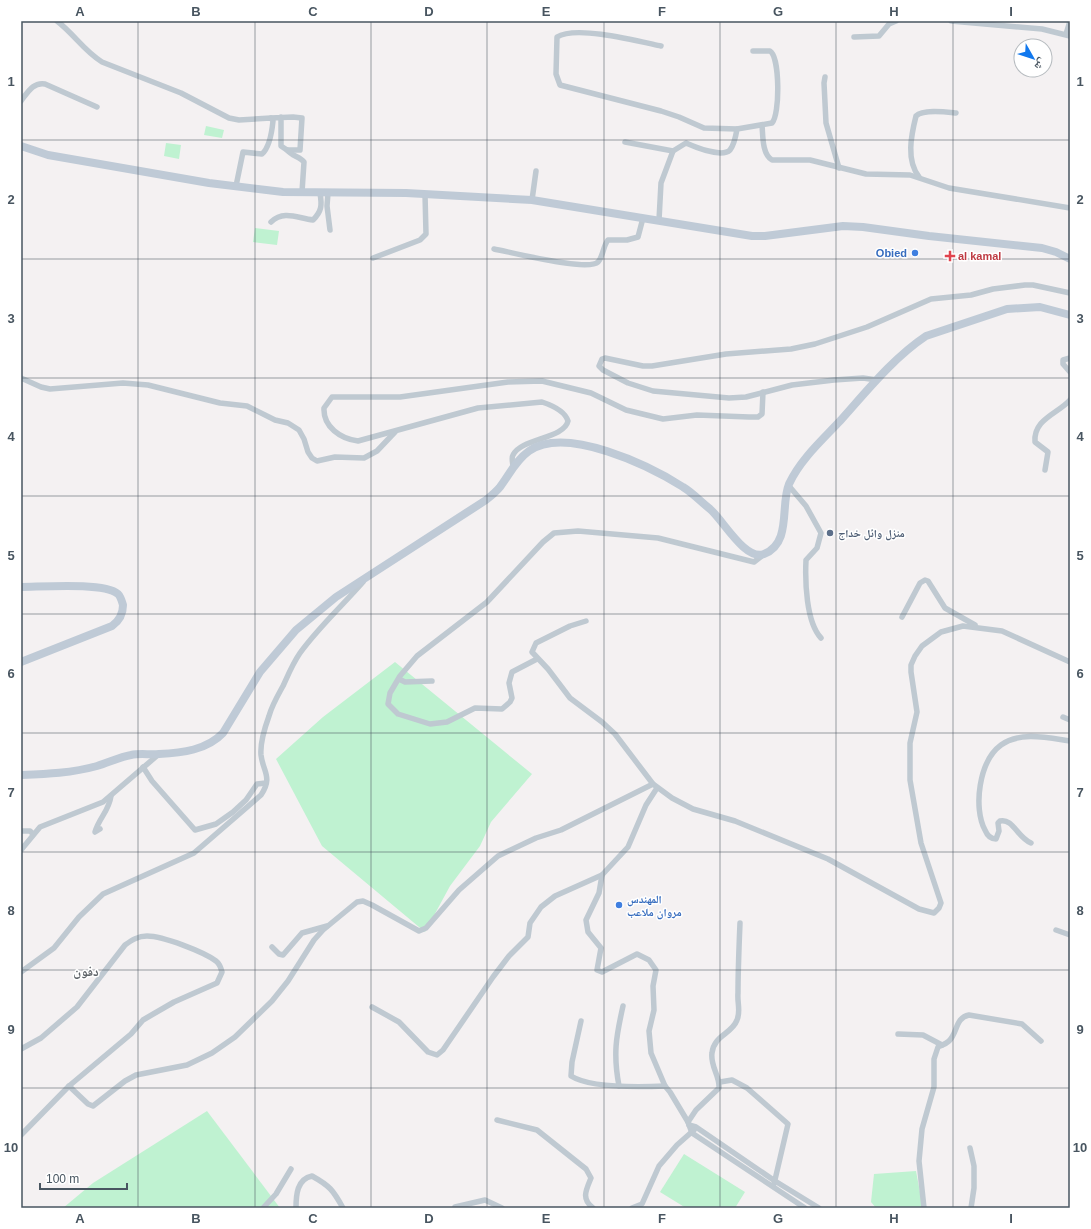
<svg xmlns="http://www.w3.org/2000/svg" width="1091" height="1229" viewBox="0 0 1091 1229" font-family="Helvetica,'Noto Naskh Arabic',sans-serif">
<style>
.green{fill:#bff2d1}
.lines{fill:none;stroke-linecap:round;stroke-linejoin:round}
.street{stroke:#bfc9d1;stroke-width:5.5}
.secondary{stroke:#bfcad6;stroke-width:8}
.grid{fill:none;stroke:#485560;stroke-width:1;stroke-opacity:0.55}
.shop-dot{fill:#3f7fe0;stroke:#fff;stroke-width:1.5}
.health-dot{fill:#e0444e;stroke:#fff;stroke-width:1.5}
.service-dot{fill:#5c6f8a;stroke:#fff;stroke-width:1.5}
.labels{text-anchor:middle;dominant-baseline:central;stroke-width:3;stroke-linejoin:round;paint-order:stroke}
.shop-label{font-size:11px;font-weight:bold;fill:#366cbe;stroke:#fff;text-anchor:end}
.health-label{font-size:11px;font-weight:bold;fill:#be3a42;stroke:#fff;text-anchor:start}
.service-label{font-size:11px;font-weight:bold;fill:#4e5e75;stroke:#fff;text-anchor:start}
.quarter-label{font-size:13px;font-weight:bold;fill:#5d6267;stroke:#fff}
.neatline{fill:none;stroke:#485560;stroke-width:1.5}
.grid-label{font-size:13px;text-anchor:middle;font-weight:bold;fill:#485560}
</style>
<rect width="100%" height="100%" fill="#f4f1f2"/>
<g class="green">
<path d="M206,126L224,130L222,138L204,135Z"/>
<path d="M166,143L181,145L179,159L164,156Z"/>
<path d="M255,228L279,231L277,245L253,242Z"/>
<path d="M395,662L532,774L491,822L480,846L450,886L425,932L322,846L276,759L323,717Z"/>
<path d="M207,1111L280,1208H63L93,1183Z"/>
<path d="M684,1154L745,1192L735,1208H686L660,1192Z"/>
<path d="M916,1171L923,1208H876L871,1202L874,1174Z"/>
</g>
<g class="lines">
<g class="street">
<path d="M57,21C74,34 84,51 102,62L181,93L229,118L239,120L271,118L273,121C272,131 270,147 262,154L243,152L236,186"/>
<path d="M951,21L1042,29L1070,36"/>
<path d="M1066,34L1070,21"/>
<path d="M854,37L879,36L889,24L896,21"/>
<path d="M661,46C638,41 576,25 557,37L556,74L560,85L661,111L679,117L704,128L737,129"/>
<path d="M825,77L824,83L826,123L839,168"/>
<path d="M21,101C28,92 33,82 45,84L97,107"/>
<path d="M271,118L293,117L302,118L300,150H287L281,146V117"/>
<path d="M762,125C763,136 762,154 772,160H810L866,174L910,175L949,188L1070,208"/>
<path d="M625,142L673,151"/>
<path d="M287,150C292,156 300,157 304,162L302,192"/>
<path d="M919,177C906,160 911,136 916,116C923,109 946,112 956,113"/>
<path d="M328,193L327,206L330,230"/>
<path d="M532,200L536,171"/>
<path d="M659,220L661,183L673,151L686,143C695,147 722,158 730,150C734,145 736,135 737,129L772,123C780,115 780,57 770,51H753"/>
<path d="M271,222C284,210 297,218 313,220C322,211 322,205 320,193"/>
<path d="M494,249C510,252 588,272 598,262C603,257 603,246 608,240H627L638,237L643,218"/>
<path d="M373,258L420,240L426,234L425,194"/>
<path d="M1070,358L1063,360V364L1070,372"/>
<path d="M21,378L41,387L50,389L123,383L148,385L220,403L247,406L275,420L288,423L299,430L304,439L308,452L312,458L317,461L335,457L364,458L377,451L395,432"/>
<path d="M877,380L863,378L834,380L792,385L746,397L729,398L653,391L628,383L603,370L599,366L602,359L605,358L643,366H652L726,354L791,349L815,344L867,327L931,299L971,295L993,289L1025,285H1033L1070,293"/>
<path d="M513,467C513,463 511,458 513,455C521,438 564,439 568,421C565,411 551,405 542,402L478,408L358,441C341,439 323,427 324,408L332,397H400L508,382L542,381L591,393L626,410L663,419L697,415L749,417H758L762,414L763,392"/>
<path d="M1045,470L1048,452L1035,442C1033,419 1059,413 1070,400"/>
<path d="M789,486L806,506L821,533L817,548L806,560C805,581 806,622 821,638"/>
<path d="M902,617L920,583L925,580L928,581L945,608L975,625"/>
<path d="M586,621L570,626L536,643L532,652L548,669L570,698L602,722L615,734L653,784L672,798L693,809L735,821L828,859L919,909L934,913L939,908L941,903L921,843L910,780V743L917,712L911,672V665L915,656L922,646L941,632L963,626L1002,631L1070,662"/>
<path d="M537,659L512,672L509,683L512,698L510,702L502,709L475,708L447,722L430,724L398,714L388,704L390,693L400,676L417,656L487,602L543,542L554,533L578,531L658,538L754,562L763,555"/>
<path d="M399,679L405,682L432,681"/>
<path d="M1063,717L1070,720"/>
<path d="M143,767L152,781L195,830L216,824L233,812L246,800L257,784L266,783"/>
<path d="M657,788L646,805L628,847L602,875L599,893L586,920L588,932L601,948L597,970L602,972L637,954L649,960L656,970L653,986L654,1010L649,1031L651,1053L665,1086L670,1092L688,1122L692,1133L805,1208"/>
<path d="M100,829L95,832C99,818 109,811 111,796"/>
<path d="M21,831H30L33,834"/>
<path d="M1031,843C1017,837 1013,818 1000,821L998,823L999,831L996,839C990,839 987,835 985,830C973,808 979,761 1001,745C1020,731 1049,738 1070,741"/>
<path d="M21,850L40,827L103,802L159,754"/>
<path d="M1056,930L1070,935"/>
<path d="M272,947L279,954L283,955L302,933L327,926"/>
<path d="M21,972L54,948L79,917L103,894L194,853L261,795C273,777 263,772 261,755C260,743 265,727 269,716C272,705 278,695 283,686C288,675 293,663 300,653C318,628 342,606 363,582"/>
<path d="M372,1007L399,1022L428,1052L437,1055L443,1050L493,977L509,956L528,937L530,923L541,907L555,896L602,875"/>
<path d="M581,1021L572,1062L571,1076C590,1088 642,1087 665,1086"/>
<path d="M898,1034L923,1035L942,1045"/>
<path d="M21,1049L41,1038L77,1007L125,945C132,940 138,936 147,936C163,936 204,952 216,961C220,964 221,968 222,972L217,983L174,1002L143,1020L131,1034L69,1086L21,1135"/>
<path d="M720,1082L732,1080L747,1088L788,1124L774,1184"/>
<path d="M69,1086L88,1104L93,1106L125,1081L136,1075L187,1065L212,1053L235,1037L272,1001L288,981L314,940L323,930L357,902L363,901L372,905L419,931L426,928L459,890L498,856L536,838L561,830L653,784"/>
<path d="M619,1086C613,1054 616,1037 623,1006"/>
<path d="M497,1120L537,1130L586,1169L591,1178C586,1190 581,1199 593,1208"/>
<path d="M688,1122L696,1110L719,1088C720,1076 710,1066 712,1053C714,1035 732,1034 737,1020C741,1011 737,1003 738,993C738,970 739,947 740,923"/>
<path d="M689,1125L696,1127L775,1181L819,1208"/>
<path d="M970,1148L974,1166V1188L971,1208"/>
<path d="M455,1207L485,1200L502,1208"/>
<path d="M263,1208L276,1194L291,1169"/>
<path d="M296,1208C296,1195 297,1179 312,1176C330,1186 333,1190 343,1208"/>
<path d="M632,1208L642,1204L659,1166L677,1145L694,1130"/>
<path d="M924,1208L919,1161L922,1129L934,1087V1059L938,1047C942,1045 946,1044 949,1041C958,1032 955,1018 969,1015L1022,1024L1041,1041"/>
</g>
<g class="secondary">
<path d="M21,146L48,155L209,183L283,192L406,193L532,200L752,236H765L843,226L863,227L929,236L1042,248L1056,252L1070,259"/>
<path d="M21,587C41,587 104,582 118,594C121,597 122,602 123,605C123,614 119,621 112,626L21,662"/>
<path d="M21,775C46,774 72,773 97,766C108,763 119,757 131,755C140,753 150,755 159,754C182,753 207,750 223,733L260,672L296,630L336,597L486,500C491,496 496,492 500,487C509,475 516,460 529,451C566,425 650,466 683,487C693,493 701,502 710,509C723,520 745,561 764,554C792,543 780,505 789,484C800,460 822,440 840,421C866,392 893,358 926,336L1007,309L1040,307L1070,315"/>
</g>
</g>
<path class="grid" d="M138,21V1208M255,21V1208M371,21V1208M487,21V1208M604,21V1208M720,21V1208M836,21V1208M953,21V1208M21,140H1070M21,259H1070M21,378H1070M21,496H1070M21,614H1070M21,733H1070M21,852H1070M21,970H1070M21,1088H1070"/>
<g class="shop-dot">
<circle cx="915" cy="253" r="4"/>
<circle cx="619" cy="905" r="4"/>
</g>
<path class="health-dot" d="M948 250h4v4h4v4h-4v4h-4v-4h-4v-4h4z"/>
<circle class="service-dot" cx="830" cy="533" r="4"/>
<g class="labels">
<g class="shop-label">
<text x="907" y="253">Obied</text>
<text x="627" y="899" text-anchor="start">المهندس<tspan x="627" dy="13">مروان ملاعب</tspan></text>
</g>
<g class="health-label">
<text x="958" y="256">al kamal</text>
</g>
<g class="service-label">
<text x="838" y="533">منزل وائل خداج</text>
</g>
<g class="quarter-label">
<text x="86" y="971">دفون</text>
</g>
</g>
<rect width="1091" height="1229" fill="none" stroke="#ffffff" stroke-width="44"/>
<g transform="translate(1033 58) rotate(129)"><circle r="19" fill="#ffffff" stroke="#b6bbbf"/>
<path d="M0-3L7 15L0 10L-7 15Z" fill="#1178ee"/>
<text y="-6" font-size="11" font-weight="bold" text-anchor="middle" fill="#485560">ش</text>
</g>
<path d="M40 1183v6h87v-6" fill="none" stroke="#485560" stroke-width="2"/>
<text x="46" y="1183" font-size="12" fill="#485560" stroke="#ffffff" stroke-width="3" paint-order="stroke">100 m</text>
<rect x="22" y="22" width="1047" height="1185" class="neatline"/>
<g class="grid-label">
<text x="80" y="16">A</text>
<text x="196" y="16">B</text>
<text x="313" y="16">C</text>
<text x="429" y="16">D</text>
<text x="546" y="16">E</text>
<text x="662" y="16">F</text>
<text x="778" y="16">G</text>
<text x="894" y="16">H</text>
<text x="1011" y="16">I</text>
<text x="11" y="86">1</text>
<text x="1080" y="86">1</text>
<text x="11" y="204">2</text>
<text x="1080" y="204">2</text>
<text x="11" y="323">3</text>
<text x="1080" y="323">3</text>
<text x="11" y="441">4</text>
<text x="1080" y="441">4</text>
<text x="11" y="560">5</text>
<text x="1080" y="560">5</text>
<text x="11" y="678">6</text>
<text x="1080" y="678">6</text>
<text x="11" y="797">7</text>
<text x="1080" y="797">7</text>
<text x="11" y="915">8</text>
<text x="1080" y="915">8</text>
<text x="11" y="1034">9</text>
<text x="1080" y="1034">9</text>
<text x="11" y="1152">10</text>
<text x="1080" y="1152">10</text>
<text x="80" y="1223">A</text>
<text x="196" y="1223">B</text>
<text x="313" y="1223">C</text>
<text x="429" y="1223">D</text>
<text x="546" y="1223">E</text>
<text x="662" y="1223">F</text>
<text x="778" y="1223">G</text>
<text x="894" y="1223">H</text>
<text x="1011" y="1223">I</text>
</g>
</svg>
